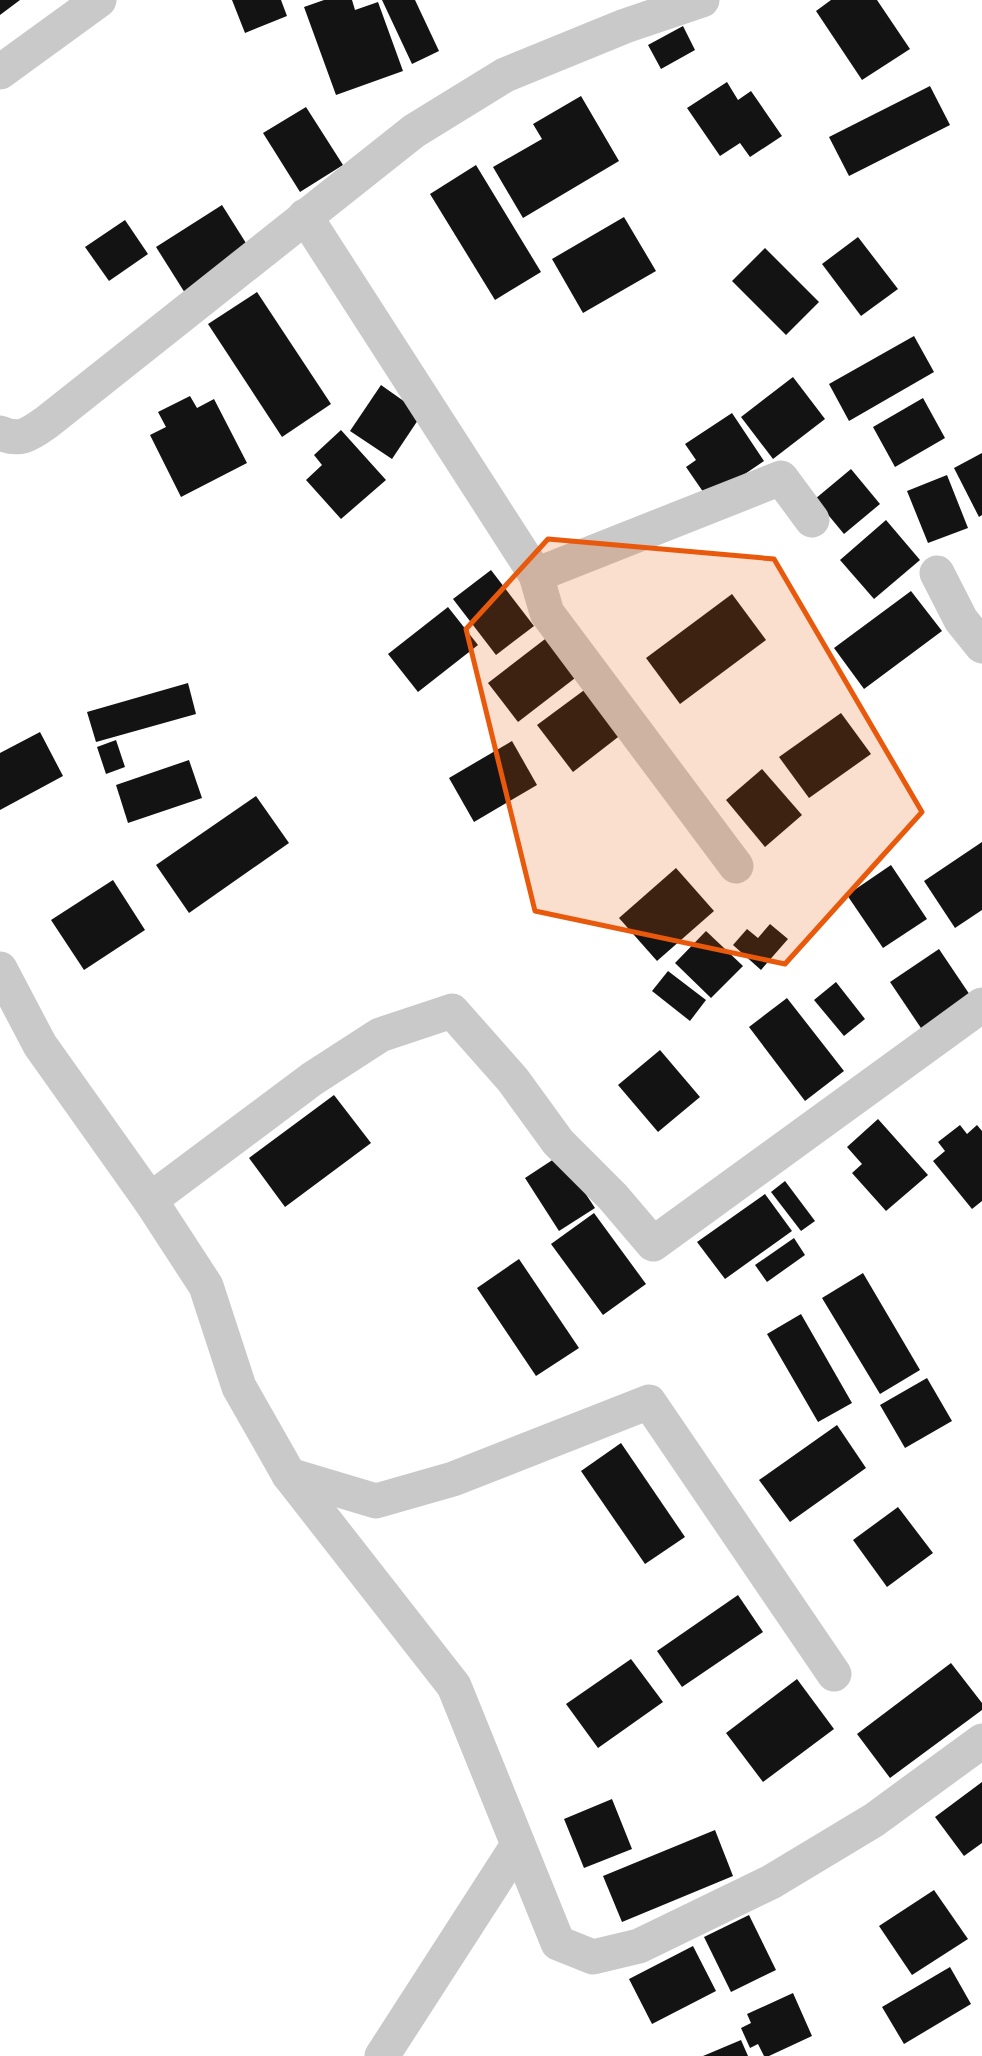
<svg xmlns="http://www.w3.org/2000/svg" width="982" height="2056" viewBox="0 0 982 2056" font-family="'Source Sans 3',sans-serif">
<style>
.building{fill:#131313}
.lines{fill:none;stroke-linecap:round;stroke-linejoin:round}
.minor{stroke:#c9c9c9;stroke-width:35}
.marked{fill:#e8590c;fill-opacity:0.2;stroke:#e8590c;stroke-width:5;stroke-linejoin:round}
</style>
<rect width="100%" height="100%" fill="#fff"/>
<g class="building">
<path d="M0,0H20L0,15Z"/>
<path d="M232,0H281L287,16L245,33Z"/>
<path d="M324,0H352L355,10L378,2L403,71L336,95L304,7Z"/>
<path d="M382,0H415L439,51L412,64Z"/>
<path d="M831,0H877L910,49L862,80L816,11Z"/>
<path d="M683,26L695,50L661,69L648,45Z"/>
<path d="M727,82L738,100L751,91L782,136L750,157L740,143L720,156L687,108Z"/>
<path d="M930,86L950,125L849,176L829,137Z"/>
<path d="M581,96L619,161L523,218L493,167L542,139L533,124Z"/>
<path d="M306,107L343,165L300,192L263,133Z"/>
<path d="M476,165L541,272L495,300L430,194Z"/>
<path d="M222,205L251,251L185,293L156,247Z"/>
<path d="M624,217L656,271L583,313L552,259Z"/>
<path d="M125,220L148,254L109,281L85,247Z"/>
<path d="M858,237L898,289L861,316L822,264Z"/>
<path d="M765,248L819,302L786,335L732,281Z"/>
<path d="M257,292L331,404L282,437L208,324Z"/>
<path d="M914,336L934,372L849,421L829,384Z"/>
<path d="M793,377L825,419L773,459L741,417Z"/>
<path d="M381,385L422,414L392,459L350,431Z"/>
<path d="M190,396L197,408L214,399L247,463L181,497L150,435L166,427L158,412Z"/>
<path d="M923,398L945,438L895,467L873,427Z"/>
<path d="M732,413L764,461L708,499L686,467L696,460L685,444Z"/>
<path d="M341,430L386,480L341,519L306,480L322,465L314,455Z"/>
<path d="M982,453V515L979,517L954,468Z"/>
<path d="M851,469L880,504L844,534L815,499Z"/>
<path d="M947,475L968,528L928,543L907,491Z"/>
<path d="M886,520L920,560L874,599L840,560Z"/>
<path d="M491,570L534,626L496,655L453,599Z"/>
<path d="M911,591L942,631L864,689L834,648Z"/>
<path d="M732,594L766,640L680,704L646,658Z"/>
<path d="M448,607L478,645L418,692L388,654Z"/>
<path d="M549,636L579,675L518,722L488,683Z"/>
<path d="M188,683L196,714L96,742L87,712Z"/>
<path d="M587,688L622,734L573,772L537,725Z"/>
<path d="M841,713L871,754L809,798L779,757Z"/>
<path d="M40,732L63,776L0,810V753Z"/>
<path d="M116,740L125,767L106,774L97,747Z"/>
<path d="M512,741L537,785L474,822L449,778Z"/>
<path d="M189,760L202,798L128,823L116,785Z"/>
<path d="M762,769L802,815L765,847L726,800Z"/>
<path d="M256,796L289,843L189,913L156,865Z"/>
<path d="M982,842V910L955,928L924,881Z"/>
<path d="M891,865L927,919L883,948L847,895Z"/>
<path d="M676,868L714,911L657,961L619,918Z"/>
<path d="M113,880L145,930L84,970L51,920Z"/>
<path d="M770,924L788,939L761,970L733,945L747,929L758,938Z"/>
<path d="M706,931L743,966L711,998L675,963Z"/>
<path d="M939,949L974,1001L925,1034L890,982Z"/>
<path d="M668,971L706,1000L690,1021L652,991Z"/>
<path d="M836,982L865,1019L844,1036L814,1000Z"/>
<path d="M787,998L844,1071L805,1101L749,1027Z"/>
<path d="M660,1050L700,1097L658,1132L618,1085Z"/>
<path d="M334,1095L371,1143L285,1207L249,1158Z"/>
<path d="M878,1119L928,1175L886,1211L852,1173L862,1164L847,1147Z"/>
<path d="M960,1125L967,1134L977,1125L982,1131V1201L972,1209L933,1161L945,1151L938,1142Z"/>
<path d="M560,1155L595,1208L559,1231L525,1178Z"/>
<path d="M785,1181L815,1221L801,1231L771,1192Z"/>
<path d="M765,1194L792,1231L725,1279L697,1242Z"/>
<path d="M594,1213L646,1284L603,1315L551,1244Z"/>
<path d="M794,1238L805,1255L767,1282L755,1265Z"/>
<path d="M519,1259L579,1348L536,1376L477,1288Z"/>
<path d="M863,1273L920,1370L880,1394L822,1298Z"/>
<path d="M801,1314L852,1403L818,1422L767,1334Z"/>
<path d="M927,1378L952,1421L905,1448L880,1405Z"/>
<path d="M837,1425L866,1468L790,1522L759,1480Z"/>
<path d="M621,1443L685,1537L645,1564L581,1471Z"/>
<path d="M898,1507L933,1553L887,1587L853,1540Z"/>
<path d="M738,1595L763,1632L682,1687L657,1651Z"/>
<path d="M631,1659L663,1702L598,1748L566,1704Z"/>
<path d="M951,1663L982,1703V1710L890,1778L857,1734Z"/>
<path d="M797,1679L834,1729L763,1782L726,1733Z"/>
<path d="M982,1782V1843L964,1856L935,1817Z"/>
<path d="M612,1799L632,1849L584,1868L564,1819Z"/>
<path d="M715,1830L733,1876L622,1922L603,1876Z"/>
<path d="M934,1890L968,1939L912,1975L879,1926Z"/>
<path d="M749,1915L776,1970L731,1992L704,1937Z"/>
<path d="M693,1946L716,1991L652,2024L629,1979Z"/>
<path d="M950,1967L971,2004L904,2044L882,2007Z"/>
<path d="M793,1993L812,2036L769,2056H764L758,2044L750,2048L741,2028L751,2023L747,2014Z"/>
<path d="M741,2040L748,2056H703Z"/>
</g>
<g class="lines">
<g class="minor">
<path d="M0,72L99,0"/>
<path d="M305,216L536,575L547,613L736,866"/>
<path d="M0,433C20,442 30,434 47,422L414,131L505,75L625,26L702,0"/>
<path d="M937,573L961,620L982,646"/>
<path d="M536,575L781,478L812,520"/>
<path d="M0,969L40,1045L150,1200L206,1286L239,1387L289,1475L454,1686L558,1943L593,1957L639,1946L771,1882L874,1820L982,1741"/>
<path d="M150,1200L312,1079L380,1035L452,1011L513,1080L558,1142L613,1197L653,1244L982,1005"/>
<path d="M289,1475L376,1501L453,1479L649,1402L834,1674"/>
<path d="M382,2056L518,1845"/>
</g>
</g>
<path class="marked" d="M548,539L774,559L922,812L785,964L535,911L466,629Z"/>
</svg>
